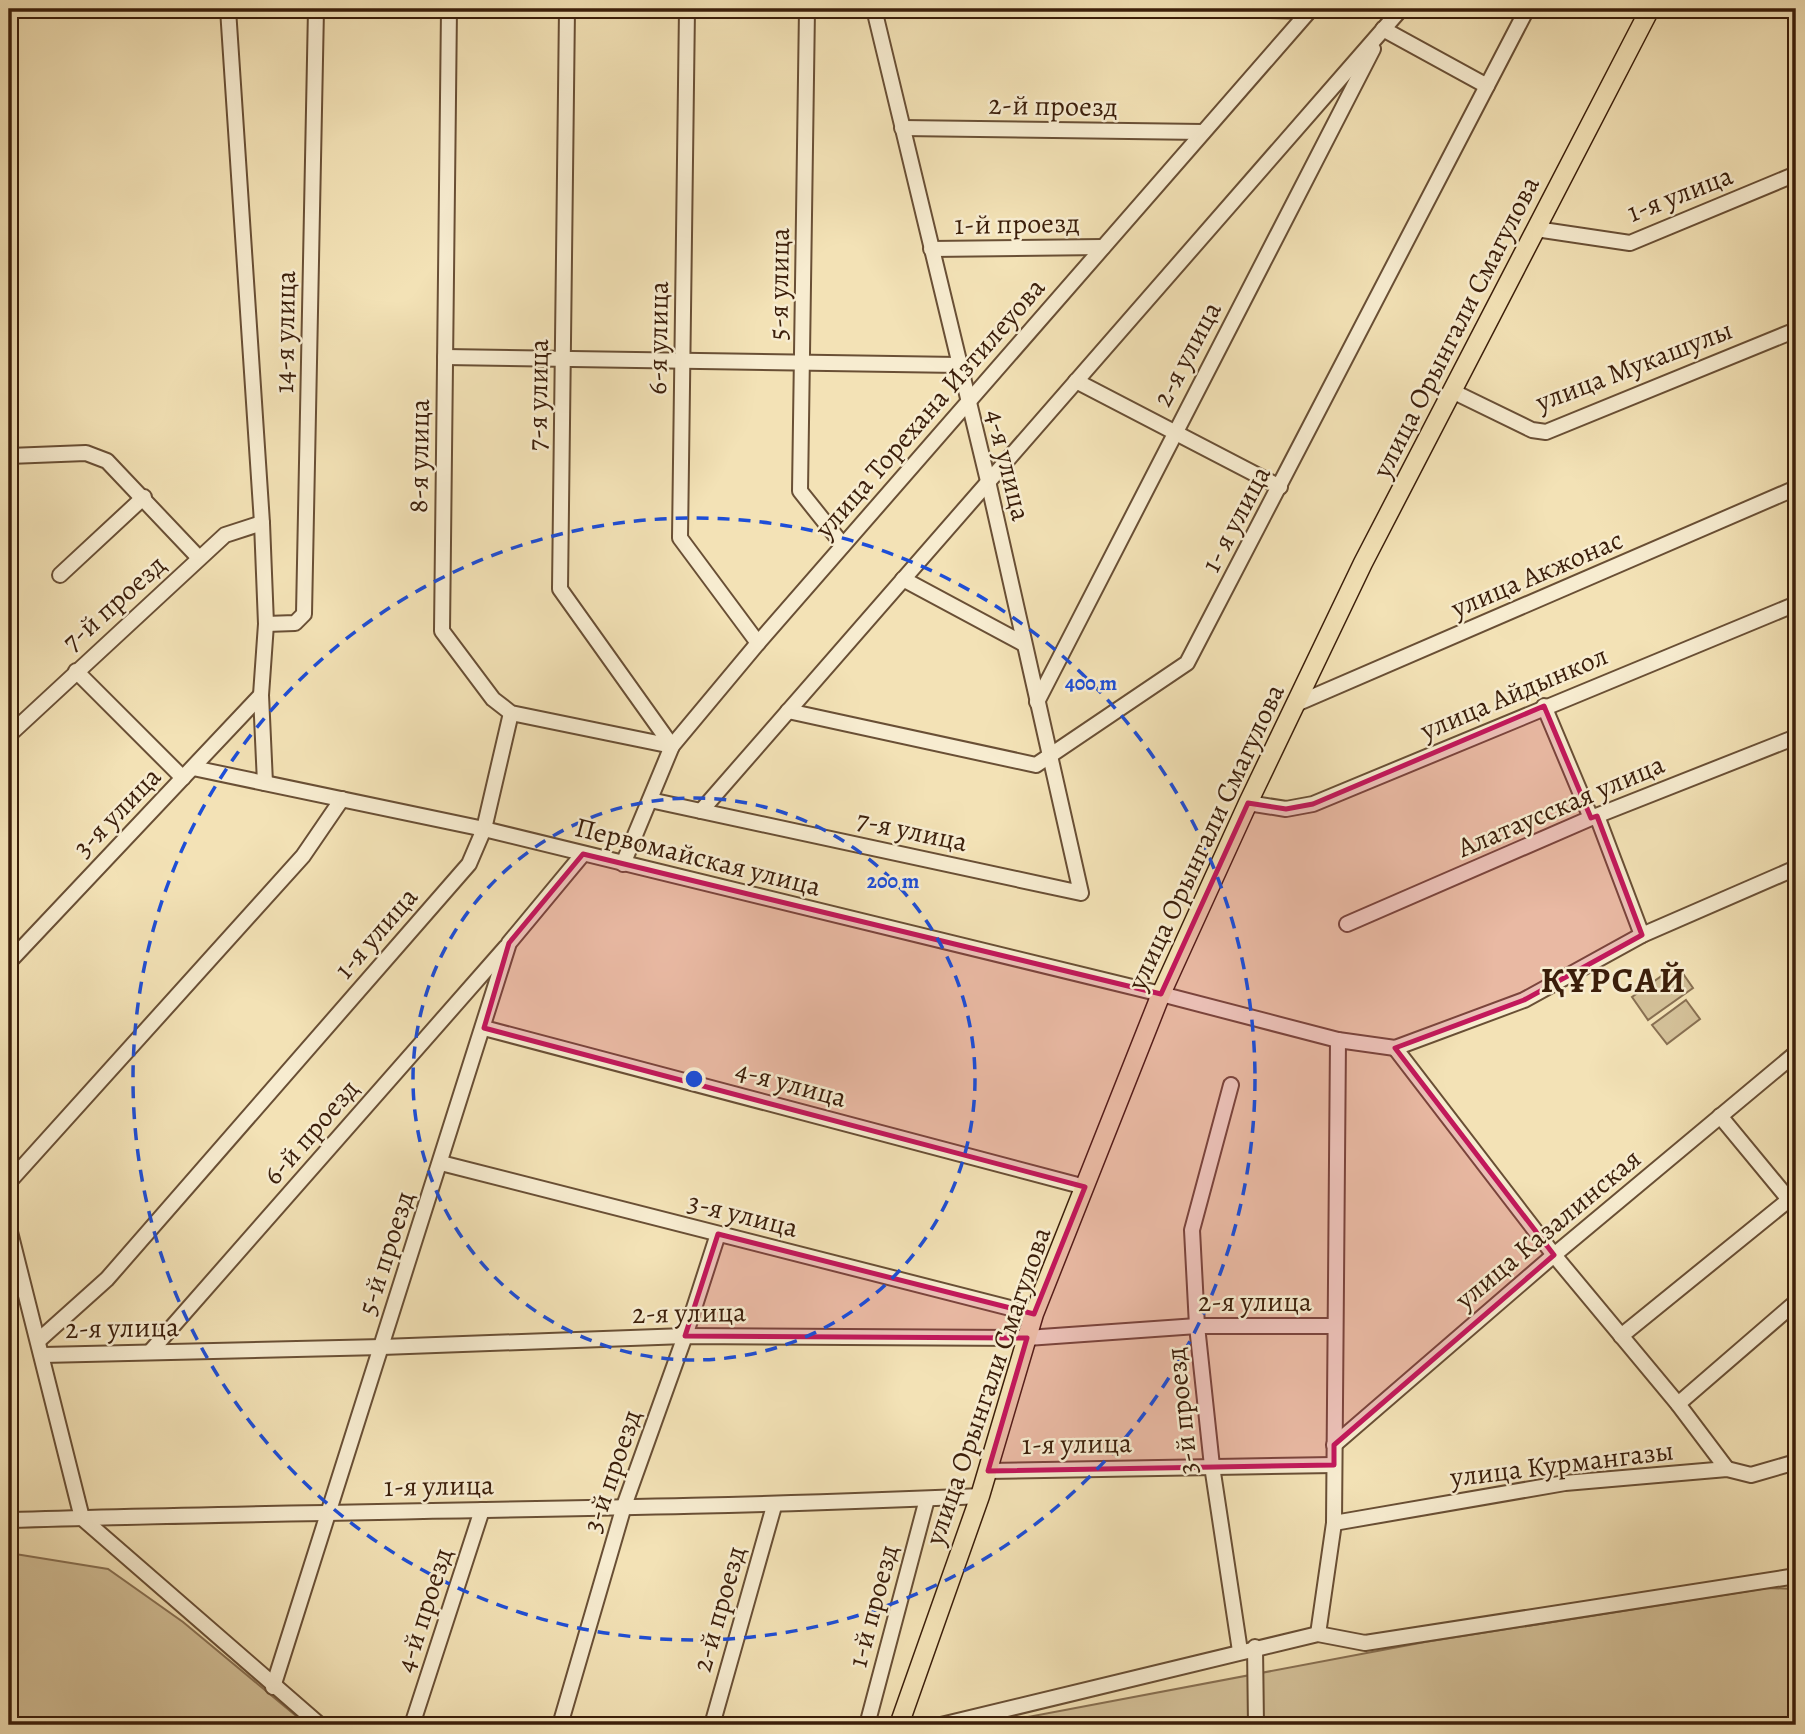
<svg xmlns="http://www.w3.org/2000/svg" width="1805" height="1734" viewBox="0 0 1805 1734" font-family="Alegreya,serif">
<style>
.green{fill:#d4c199;stroke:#887052;stroke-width:2}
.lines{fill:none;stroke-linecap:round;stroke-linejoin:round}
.minor-casing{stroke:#694f35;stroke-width:18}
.major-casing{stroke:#3b1e0a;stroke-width:21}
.minor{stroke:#f7ecd0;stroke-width:14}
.major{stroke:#f3e2b6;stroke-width:18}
.marked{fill:#c2185b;fill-opacity:0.2;stroke:#c2185b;stroke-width:5;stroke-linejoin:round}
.ring{fill:none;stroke:#1d4ed8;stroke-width:3.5;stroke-dasharray:12 9}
.labels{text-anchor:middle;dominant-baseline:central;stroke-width:5;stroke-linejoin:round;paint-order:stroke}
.street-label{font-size:28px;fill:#3b1e0a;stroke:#f7ecd0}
.district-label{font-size:35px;font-weight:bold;letter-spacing:2px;fill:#3b1e0a;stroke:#f7ecd0}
.centre{fill:#1d4ed8;stroke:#f7ecd0;stroke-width:3.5}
.ring-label{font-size:21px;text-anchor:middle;font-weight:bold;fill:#1d4ed8;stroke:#f7ecd0;stroke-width:5;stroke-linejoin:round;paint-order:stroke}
</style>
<rect width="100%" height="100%" fill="#f3e2b6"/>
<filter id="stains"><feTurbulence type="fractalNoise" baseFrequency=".00286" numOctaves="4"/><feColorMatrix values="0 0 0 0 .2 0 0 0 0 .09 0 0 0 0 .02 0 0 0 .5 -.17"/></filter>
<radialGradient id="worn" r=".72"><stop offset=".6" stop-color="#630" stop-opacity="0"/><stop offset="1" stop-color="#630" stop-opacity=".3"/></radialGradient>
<g class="green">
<path d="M1677,965L1693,988L1648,1020L1632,997Z"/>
<path d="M1686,1000L1700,1019L1667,1044L1652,1025Z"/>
<path d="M9,1553L108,1569L183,1622L307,1725H9Z"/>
<path d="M1768,1588L1796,1589V1725H985L1425,1642Z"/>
</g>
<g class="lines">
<defs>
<g id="minor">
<path d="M228,9L262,523L266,624L261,695L265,783"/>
<path d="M449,9L442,631L493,699L511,713L672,746"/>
<path d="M567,9L560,589L672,746"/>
<path d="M687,9L680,538L758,643"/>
<path d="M807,9L800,491L843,545"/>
<path d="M1229,9L1310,11"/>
<path d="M1383,29L1487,86"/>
<path d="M902,128L1203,132"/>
<path d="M1536,229L1630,243L1796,174"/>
<path d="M931,249L1103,247"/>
<path d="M445,357L959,365"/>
<path d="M1076,381L1280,487"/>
<path d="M1452,391L1532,430L1546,432L1796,330"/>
<path d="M9,456L86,453L107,461L199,558"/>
<path d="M60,575L144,497"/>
<path d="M903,579L1024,644"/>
<path d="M266,624L295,623L304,614L316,9"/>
<path d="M76,671L183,778"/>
<path d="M1037,702L1373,49"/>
<path d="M1296,704L1796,488"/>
<path d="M1544,706L1591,818"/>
<path d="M788,711L1036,765L1187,663L1527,9"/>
<path d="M9,735L225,535L262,523"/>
<path d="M193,768L484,829L1161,994L1338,1040L1395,1048L1524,1000L1642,935L1796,868"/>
<path d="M650,800L1081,893L988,481L874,9"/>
<path d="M1248,803L1286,809L1313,804L1796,604"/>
<path d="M701,811L1401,9"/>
<path d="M1597,816L1642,935"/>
<path d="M623,864L672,746L758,643L1311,9"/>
<path d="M1347,924L1591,818L1796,737"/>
<path d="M9,962L261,695"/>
<path d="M484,1028L1085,1187"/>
<path d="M1395,1048L1554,1255L1678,1404L1727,1469"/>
<path d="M1231,1085L1192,1230L1197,1326L1212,1466L1240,1651"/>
<path d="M1720,1116L1796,1208"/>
<path d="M441,1163L1034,1314"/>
<path d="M9,1182L303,856L342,799"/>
<path d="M9,1228L82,1518"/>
<path d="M1621,1336L1796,1194"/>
<path d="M39,1340L107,1279L469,864L484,829L511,713"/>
<path d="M150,1352L506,947"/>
<path d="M43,1355L382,1347L685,1336L1027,1338L1197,1326H1335"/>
<path d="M1678,1404L1796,1302"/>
<path d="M1334,1445L1554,1255L1796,1053"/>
<path d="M988,1471L1334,1465"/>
<path d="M82,1518L320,1725"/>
<path d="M9,1520C333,1510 657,1511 980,1496"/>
<path d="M1334,1523L1565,1483L1727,1469L1751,1475L1796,1462"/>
<path d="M1318,1634L1334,1523L1338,1040"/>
<path d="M1255,1647L1256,1725"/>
<path d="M273,1687L509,943L583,854"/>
<path d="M412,1725L482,1510"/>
<path d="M560,1725L624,1506L685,1336L718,1234"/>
<path d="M712,1725L774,1506"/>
<path d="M867,1725L927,1499"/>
<path d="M941,1725L1318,1634L1365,1643L1796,1576"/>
</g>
<path id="major" d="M899,1725L980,1496L1034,1314L1161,994L1248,803L1363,563L1650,9"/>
</defs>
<use href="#minor" class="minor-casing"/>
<use href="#major" class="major-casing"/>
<use href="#minor" class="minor"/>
<use href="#major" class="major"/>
</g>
<path class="marked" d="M1544,706L1591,818L1597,816L1642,935L1524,1000L1395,1048L1554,1255L1334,1445V1465L988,1471L1027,1338L685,1336L718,1234L1034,1314L1085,1187L484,1028L509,943L583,854L1161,994L1248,803L1286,809L1313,804Z"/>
<g class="ring">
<circle cx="694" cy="1079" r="281"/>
<circle cx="694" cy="1079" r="561"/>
</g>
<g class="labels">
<g class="street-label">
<text transform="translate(1053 106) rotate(1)">2-й проезд</text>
<text transform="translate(1680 194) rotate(-21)">1-я улица</text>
<text transform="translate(1017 224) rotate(-1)">1-й проезд</text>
<text transform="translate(779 284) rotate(-89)">5-я улица</text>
<text transform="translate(1456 327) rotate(-63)">улица Орынгали Смагулова</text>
<text transform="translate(285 332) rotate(-89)">14-я улица</text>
<text transform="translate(658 338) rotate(-89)">6-я улица</text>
<text transform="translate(1187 354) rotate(-62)">2-я улица</text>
<text transform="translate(1634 366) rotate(-21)">улица Мукашулы</text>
<text transform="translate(538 395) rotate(-89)">7-я улица</text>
<text transform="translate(930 408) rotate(-49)">улица Торехана Изтилеуова</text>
<text transform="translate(419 456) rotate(-89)">8-я улица</text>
<text transform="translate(1008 465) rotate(76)">4-я улица</text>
<text transform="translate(1236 519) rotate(-62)">1- я улица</text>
<text transform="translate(1537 574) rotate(-23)">улица Акжонас</text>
<text transform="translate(114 603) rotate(-42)">7-й проезд</text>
<text transform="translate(1514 693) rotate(-23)">улица Айдынкол</text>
<text transform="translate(1561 806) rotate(-23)">Алатаусская улица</text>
<text transform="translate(117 812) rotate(-46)">3-я улица</text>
<text transform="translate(912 831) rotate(12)">7-я улица</text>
<text transform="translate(1206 837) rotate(-65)">улица Орынгали Смагулова</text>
<text transform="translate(698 857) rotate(14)">Первомайская улица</text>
<text transform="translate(376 933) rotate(-49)">1-я улица</text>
<text transform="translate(791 1084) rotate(15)">4-я улица</text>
<text transform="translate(311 1132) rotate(-49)">6-й проезд</text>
<text transform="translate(743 1215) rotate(14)">3-я улица</text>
<text transform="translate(1548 1229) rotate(-40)">улица Казалинская</text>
<text transform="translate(386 1253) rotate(-72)">5-й проезд</text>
<text x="1255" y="1302">2-я улица</text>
<text transform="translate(689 1313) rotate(-1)">2-я улица</text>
<text transform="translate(122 1328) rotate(-1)">2-я улица</text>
<text transform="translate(988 1386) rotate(-71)">улица Орынгали Смагулова</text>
<text transform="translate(1182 1411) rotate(-96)">3-й проезд</text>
<text transform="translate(1077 1444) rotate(-1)">1-я улица</text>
<text transform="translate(1562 1464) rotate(-7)">улица Курмангазы</text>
<text transform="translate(612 1471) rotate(-71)">3-й проезд</text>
<text transform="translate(439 1486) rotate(-1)">1-я улица</text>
<text transform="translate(873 1606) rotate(-75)">1-й проезд</text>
<text transform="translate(719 1609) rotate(-74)">2-й проезд</text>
<text transform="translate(424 1610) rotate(-72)">4-й проезд</text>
</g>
<g class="district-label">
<text x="1614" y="980">ҚҰРСАЙ</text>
</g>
</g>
<circle cx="694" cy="1079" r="10" class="centre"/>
<g class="ring-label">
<text x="1091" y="690">400 m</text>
<text x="893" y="888">200 m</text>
</g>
<rect width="1805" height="1734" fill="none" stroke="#f3e2b6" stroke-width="35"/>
<rect x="10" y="10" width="1784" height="1713" fill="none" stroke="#3b1e0a" stroke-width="3.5"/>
<rect x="18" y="18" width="1770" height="1699" fill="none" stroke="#3b1e0a" stroke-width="2"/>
<rect width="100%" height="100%" filter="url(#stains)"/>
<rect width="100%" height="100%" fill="url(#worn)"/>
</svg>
